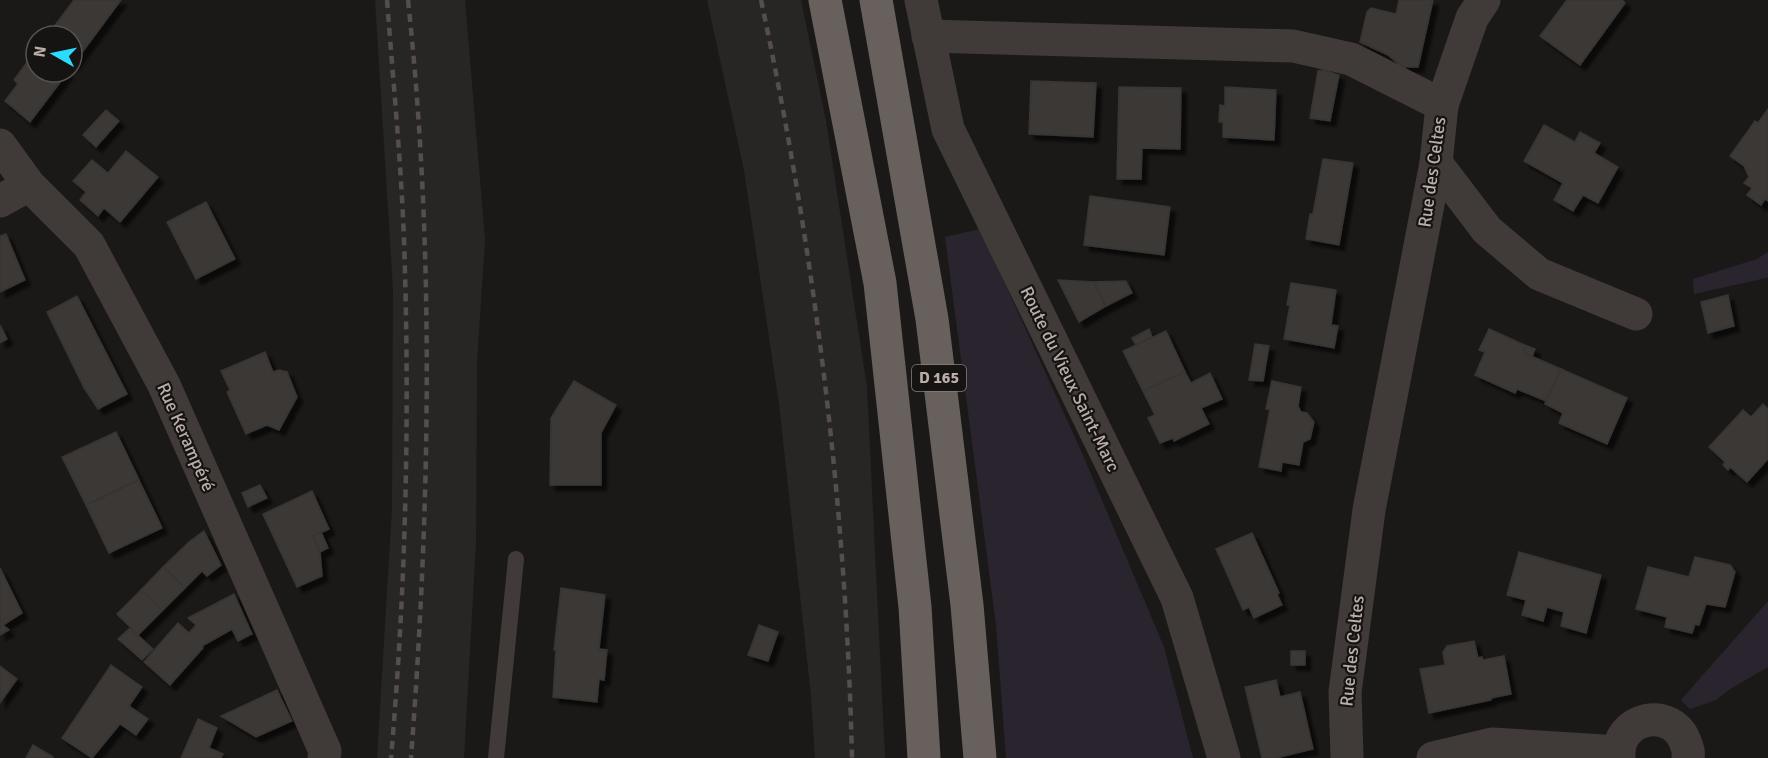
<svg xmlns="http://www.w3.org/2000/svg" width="1768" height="758" viewBox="0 0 1768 758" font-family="Signika,sans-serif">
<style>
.built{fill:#282624}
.green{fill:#2a242e}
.building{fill:#3a3735;stroke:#373432;stroke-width:1.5;filter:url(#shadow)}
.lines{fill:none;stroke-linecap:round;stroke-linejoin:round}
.service{stroke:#403b39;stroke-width:16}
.minor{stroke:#403b39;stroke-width:33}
.trunk{stroke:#68605c;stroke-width:33}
.rail{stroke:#554e4c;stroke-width:4.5;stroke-dasharray:8 6;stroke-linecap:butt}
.labels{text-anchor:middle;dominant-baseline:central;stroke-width:4.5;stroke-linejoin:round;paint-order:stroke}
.shield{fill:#161413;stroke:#8a7f7c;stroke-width:1.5}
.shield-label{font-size:16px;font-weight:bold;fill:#bbada9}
.street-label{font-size:18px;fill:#bbada9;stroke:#161413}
</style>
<defs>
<filter id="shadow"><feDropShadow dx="5.5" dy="5.5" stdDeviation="1.5" flood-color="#0009"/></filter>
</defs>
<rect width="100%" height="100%" fill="#1b1918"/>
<g class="built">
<path d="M375,0H465L485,240L477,362L476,543L464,758H377L392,508L393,289Z"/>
<path d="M707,0H801L826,121L867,387L885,758H815L811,696L779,404L744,170Z"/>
</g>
<g class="green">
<path d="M980,229L1082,453L1164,647L1193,758H1006L996,625L945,237Z"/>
<path d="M1768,252V277L1766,278L1694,294L1693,279L1757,259Z"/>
<path d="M1768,601V667L1730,689L1716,700L1690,709L1681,700Z"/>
</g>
<g class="building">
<path d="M74,0H121L72,66V36H47Z"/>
<path d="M1399,0H1433L1418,67H1402L1388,55L1360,42L1367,12L1371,8L1396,14Z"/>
<path d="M1567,0H1622L1625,3L1580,65L1540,36Z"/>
<path d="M36,50V72H68L30,122L5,101L18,84L14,80Z"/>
<path d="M1323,70L1339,75L1330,121L1310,118L1318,71Z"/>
<path d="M1031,81L1096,83L1093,137L1029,134Z"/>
<path d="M1119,87L1181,88L1180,149L1142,148L1141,179H1117Z"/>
<path d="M1225,87L1276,90L1274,140L1223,137V122H1219L1220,105L1225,106Z"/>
<path d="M1768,109V201L1765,199L1761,205L1747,195L1752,188L1744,183L1749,177L1744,166L1730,156L1755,121L1758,123Z"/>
<path d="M106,110L119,121L96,147L83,135Z"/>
<path d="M1544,125L1575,142L1580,132L1600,143L1594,153L1618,167L1598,203L1583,195L1573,211L1554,200L1563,183L1524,161Z"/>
<path d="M126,151L158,177L120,222L104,208L98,216L80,200L86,192L73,181L92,160L108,173Z"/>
<path d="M1323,159L1353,163L1339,245L1306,239L1310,214H1313Z"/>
<path d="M1090,196L1170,207L1164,255L1084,245Z"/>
<path d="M206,202L235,259L196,279L167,222Z"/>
<path d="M6,234L25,280L0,292V236Z"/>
<path d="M1058,280L1094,282L1106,306L1079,322Z"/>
<path d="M1126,281L1132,293L1106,306L1094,282Z"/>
<path d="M1291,283L1336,290L1331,325L1338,326L1334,348L1284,339L1290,305H1287Z"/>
<path d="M1728,295L1734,326L1708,333L1701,302Z"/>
<path d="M77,296L127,394L98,409L84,388L47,312Z"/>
<path d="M0,325L7,339L0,343Z"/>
<path d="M1149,329L1152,337L1136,345L1132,338Z"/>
<path d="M1489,329L1527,346L1524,353L1561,369L1546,401L1517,389L1515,393L1475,375L1485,352L1479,350Z"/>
<path d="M1166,331L1185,372L1143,391L1123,351Z"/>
<path d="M1255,344L1269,346L1263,381L1249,380Z"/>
<path d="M1527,346L1535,349L1532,357L1524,353Z"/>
<path d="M265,352L273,372L279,370L287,372L297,397L279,430L267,425L246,434L227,392L230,390L221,371Z"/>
<path d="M1561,369L1627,398L1607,444L1559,423L1563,413L1545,404Z"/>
<path d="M1185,372L1191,383L1210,373L1222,399L1201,408L1209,424L1174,441L1173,438L1160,443L1148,418L1155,415L1143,391Z"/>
<path d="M574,381L616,405L601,433V485H550L551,418Z"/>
<path d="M1272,381L1301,387L1298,406L1301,412L1307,413L1314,422L1310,439L1303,442L1299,465L1282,462L1281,471L1259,467L1270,409H1266Z"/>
<path d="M1763,404L1768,409V459L1747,482L1730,467L1728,470L1723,465L1725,462L1709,447L1743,410L1751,417Z"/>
<path d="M116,432L139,480L86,505L62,457Z"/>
<path d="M139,480L162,528L109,553L86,505Z"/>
<path d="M260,485L267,498L248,507L242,493Z"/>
<path d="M312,491L329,529L313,536L320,552L322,576L297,587L263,514Z"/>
<path d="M204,531L221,565L207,576L202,571L185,588L163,567L189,542Z"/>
<path d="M321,532L328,548L320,552L313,536Z"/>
<path d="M1252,533L1279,593L1277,594L1282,605L1254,618L1249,607L1243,610L1216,549Z"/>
<path d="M1519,552L1601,575L1586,633L1561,626L1564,612L1547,607L1543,621L1522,615L1526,600L1507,595Z"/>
<path d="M1695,557L1730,565L1735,572L1725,607L1706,604L1699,625L1695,624L1692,633L1665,627L1667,617L1636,609L1648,567L1689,577Z"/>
<path d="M163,567L185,588L162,611L141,590Z"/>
<path d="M0,568L22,613L3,625L9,630L0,635Z"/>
<path d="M561,588L605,595L599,649L607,650L604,680L599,679L597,702L553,697L556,650H554Z"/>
<path d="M141,590L162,611L138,635L117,614Z"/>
<path d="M234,594L252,634L238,641L232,629L202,646L203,648L170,685L144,662L178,623L189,633L196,625L188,618Z"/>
<path d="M759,625L778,632L768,661L748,655Z"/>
<path d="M130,628L153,649L142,660L118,639Z"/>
<path d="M1474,641L1478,658L1482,657L1483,660L1504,656L1511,694L1491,698V700L1429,713L1420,669L1445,665L1443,652L1447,646Z"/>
<rect x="1291" y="651" width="14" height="14"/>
<path d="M111,665L142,687L129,706L148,719L136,735L120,724L92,758L62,738Z"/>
<path d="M0,666L17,679L0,703Z"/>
<path d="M1276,680L1280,697L1300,692L1313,749L1276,758H1262L1245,687Z"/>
<path d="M277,690L292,721L256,737L221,716Z"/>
<path d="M198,719L217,728L209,748L223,754L221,758H181Z"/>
<path d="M33,745L53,757V758H26Z"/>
</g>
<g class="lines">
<path class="service" d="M496,758L516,559"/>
<g class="minor">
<path d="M921,0L948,129L1177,598L1224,758"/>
<path d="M928,36L1293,46L1351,59L1442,105L1436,163L1369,510L1345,692L1347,758"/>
<path d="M1442,105L1472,18L1484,0"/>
<path d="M0,145L29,185L89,245L164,385L325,751L324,758"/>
<path d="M1436,163L1487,230L1539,274L1636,314"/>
<path d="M0,201L29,185"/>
<path d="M1433,758L1492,744L1619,752"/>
<path d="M1619,758C1615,717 1673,704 1686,744C1688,750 1689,752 1688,758"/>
</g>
<g class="trunk">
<path d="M825,0L880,283L915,607L924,758"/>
<path d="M876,0L932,319L967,605L980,758"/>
</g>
<g class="rail">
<path d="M387,0C393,80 401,160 404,240C410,413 406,586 391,758"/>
<path d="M408,0C435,251 430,506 411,758"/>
<path d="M761,0C814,248 846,504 852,758"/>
</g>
</g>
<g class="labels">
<rect class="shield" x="912" y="365" width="54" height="26" rx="4.5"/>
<g class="shield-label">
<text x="939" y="378">D 165</text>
</g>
<g class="street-label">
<text transform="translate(1432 172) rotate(-82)">Rue des Celtes</text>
<text transform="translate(1070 379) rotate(64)">Route du Vieux Saint-Marc</text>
<text transform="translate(186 437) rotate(66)">Rue Kerampéré</text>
<text transform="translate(1352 651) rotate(-84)">Rue des Celtes</text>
</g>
</g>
<g transform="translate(54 54) rotate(279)"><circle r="28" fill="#161413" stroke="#58514f" stroke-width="1.5"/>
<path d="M0-4.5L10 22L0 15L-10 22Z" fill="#2cdcff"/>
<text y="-9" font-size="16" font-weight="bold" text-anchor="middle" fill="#bbada9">N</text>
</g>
</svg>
